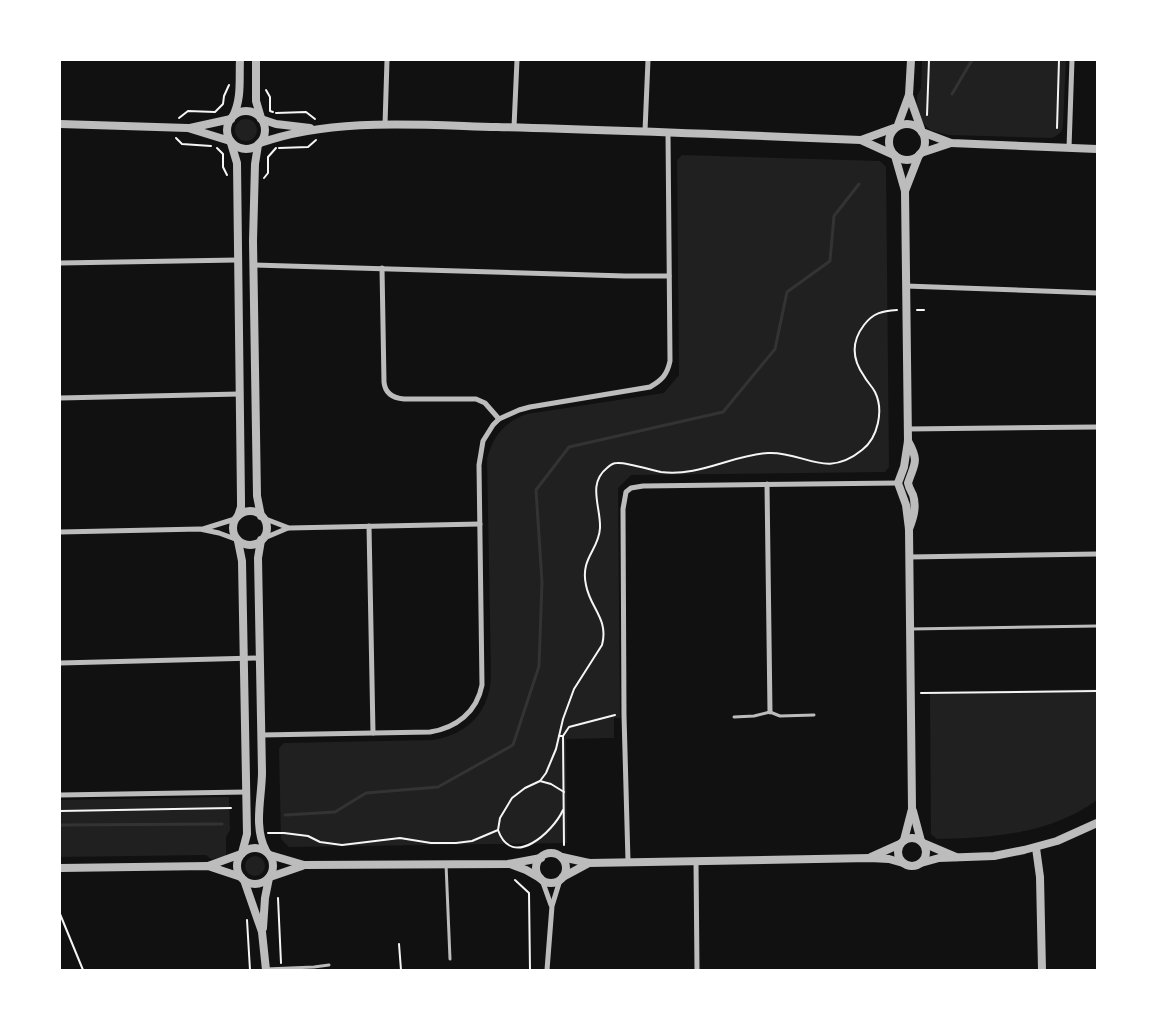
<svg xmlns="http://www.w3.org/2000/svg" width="1157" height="1030" viewBox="0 0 1157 1030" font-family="Cabin,sans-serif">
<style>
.green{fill:#202020}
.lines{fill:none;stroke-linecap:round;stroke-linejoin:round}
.stream{stroke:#333;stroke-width:3}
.path{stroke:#f5f5f5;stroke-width:2}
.service{stroke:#bcbcbc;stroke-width:3}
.minor{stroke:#bcbcbc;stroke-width:5}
.tertiary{stroke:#bcbcbc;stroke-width:8}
</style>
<rect width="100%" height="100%" fill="#111"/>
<g class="green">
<path d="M922,60H1066L1063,124C1063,132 1058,136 1051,138L948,135L930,130L920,120L917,107V96L921,88Z"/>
<circle cx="246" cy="130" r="11"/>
<path d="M682,155L880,161L886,167L889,467L885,472L631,475L618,488L620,718H614V738L566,739L567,843L289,847L281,839L279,748L284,743L433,740C469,734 490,711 491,675L487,459C493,436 504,422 527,414L664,393L679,375L677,160Z"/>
<path d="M1097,689V800C1051,834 992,838 937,839L931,834L930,692Z"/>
<path d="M229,797L230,830L226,837V857L211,859L206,855L60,857V800Z"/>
<circle cx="255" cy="866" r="10"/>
</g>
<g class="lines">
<g class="stream">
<path d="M952,94L972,60"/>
<path d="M285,815L335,812L366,793L438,787L513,745L539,666L542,582L536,490L569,447L723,412L775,349L787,292L830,261L834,216L859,184"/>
<path d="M60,825L222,824"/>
</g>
<g class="path">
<path d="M266,90L270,97V111L273,112"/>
<path d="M276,113L306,112L315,119"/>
<path d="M927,115L929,60"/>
<path d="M179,118L188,111L215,112L223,104L224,96L229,85"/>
<path d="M1057,128L1059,60"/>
<path d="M176,138L182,144L211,146"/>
<path d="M217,148L223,154V167L227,175"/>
<path d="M279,148L308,147L316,140"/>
<path d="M264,178L268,173V157L276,148"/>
<path d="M917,310H924"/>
<path d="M921,693L1097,691"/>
<path d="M559,736H563L569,727L615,715"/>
<path d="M563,736L564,845"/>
<path d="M540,781L551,784L564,792"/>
<path d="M60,811L231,808"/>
<path d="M498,830C512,870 553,832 563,810"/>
<path d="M268,833H284L308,836L320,842L342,845L400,838L431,843H456L472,841L498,830L500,818L512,798L525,788L540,781L546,773L556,749L563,719L574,689L602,645C609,619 590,608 586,585C580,558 599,550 600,528C601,507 587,484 607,468C610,465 613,463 617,463C627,462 650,470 661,472C699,477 732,455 768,453C804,451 825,480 862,450C878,438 884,410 875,392C872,386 867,382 864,376C852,359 851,342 864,325C873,313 882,311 897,310"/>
<path d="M515,880L529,893L530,970"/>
<path d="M278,898L281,963"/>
<path d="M60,914L83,970"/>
<path d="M247,920L250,970"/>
<path d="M399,944L401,970"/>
</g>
<g class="service">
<path d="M910,629L1097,626"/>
<path d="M734,717L754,716L770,712L780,716L814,715"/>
<path d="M446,864L450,959"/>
<path d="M266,969L314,967L329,965"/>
</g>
<g class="minor">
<path d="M385,125L387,60"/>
<path d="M514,127L517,60"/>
<path d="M645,131L648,60"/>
<path d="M1069,148L1072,60"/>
<path d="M60,263L237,260"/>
<path d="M253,265L625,276H669"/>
<path d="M382,268L384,382C385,393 392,398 404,399H476L485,403L499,419"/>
<path d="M906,286L1097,293"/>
<path d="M60,398L239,394"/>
<path d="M908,429L1097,427"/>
<path d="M767,484L770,712"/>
<path d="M263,518L289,528L480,524"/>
<path d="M369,526L373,733"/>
<path d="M203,529L235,519"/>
<path d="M60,532L200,529L219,533L238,540"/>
<path d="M262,539L288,528"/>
<path d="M909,557L1097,554"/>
<path d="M60,663L260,658"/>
<path d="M261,735L430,732C456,728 477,712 482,685L479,465L483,441L493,425L499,419L519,410L530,407L650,387C662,380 667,375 670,361L668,132"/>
<path d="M60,795L246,792"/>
<path d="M628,861L624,715L623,509L626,492L631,488L643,486L899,483"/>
<path d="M696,861L697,970"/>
<path d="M542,880L551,905"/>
<path d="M547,970L552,906L560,880"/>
</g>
<g class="tertiary">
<path d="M256,60V101L261,118"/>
<path d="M909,95L921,129"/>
<circle cx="246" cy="130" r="19"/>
<path d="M233,116C242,99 239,78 240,60"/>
<path d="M261,119L276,124L310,128"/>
<circle cx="907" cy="142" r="18"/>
<path d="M60,124L188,128L230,141"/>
<path d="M898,125L909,95L911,60"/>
<path d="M190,128L231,119"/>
<path d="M922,132L951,143L1097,149"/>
<path d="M861,140L894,128"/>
<path d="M231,143L237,163L241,500V507L238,516"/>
<path d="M260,143C333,117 421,125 497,127C619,130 740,135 861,140L894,155"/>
<path d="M258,145L255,164L253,241L257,496L261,516"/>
<path d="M921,153L951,143"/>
<path d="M895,156L905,191L908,441L904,467L898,483L906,505L909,529L912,809L904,840"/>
<path d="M905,191L919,155"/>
<path d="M908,441C920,462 914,464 908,483C909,488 911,491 913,495C917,507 913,519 909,529"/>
<circle cx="250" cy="528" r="17"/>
<path d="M261,540L258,558C259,629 261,700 262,772C262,797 253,827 266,851"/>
<path d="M238,541L242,561L247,834L242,853"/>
<path d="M913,811L921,841"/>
<circle cx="912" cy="852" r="14"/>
<path d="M923,843L956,857"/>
<circle cx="255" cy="866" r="18"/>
<path d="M1036,848L1040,877L1042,970"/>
<circle cx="551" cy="868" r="15"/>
<path d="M270,855L304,865L508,864L541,858"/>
<path d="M562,857L589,863L870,858L889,859L903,863"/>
<path d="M871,857L900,844"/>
<path d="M921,863L939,858L994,856L1024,850L1057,841L1097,823"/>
<path d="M510,864L526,870L540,878"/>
<path d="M208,866L241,854"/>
<path d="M60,868L208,866L241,877"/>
<path d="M270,877L302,866"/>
<path d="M563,877L589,863"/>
<path d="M244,880L262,932L266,970"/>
<path d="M263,928L265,898L269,878"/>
</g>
</g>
<rect width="1157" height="1030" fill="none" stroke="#ffffff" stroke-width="122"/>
</svg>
